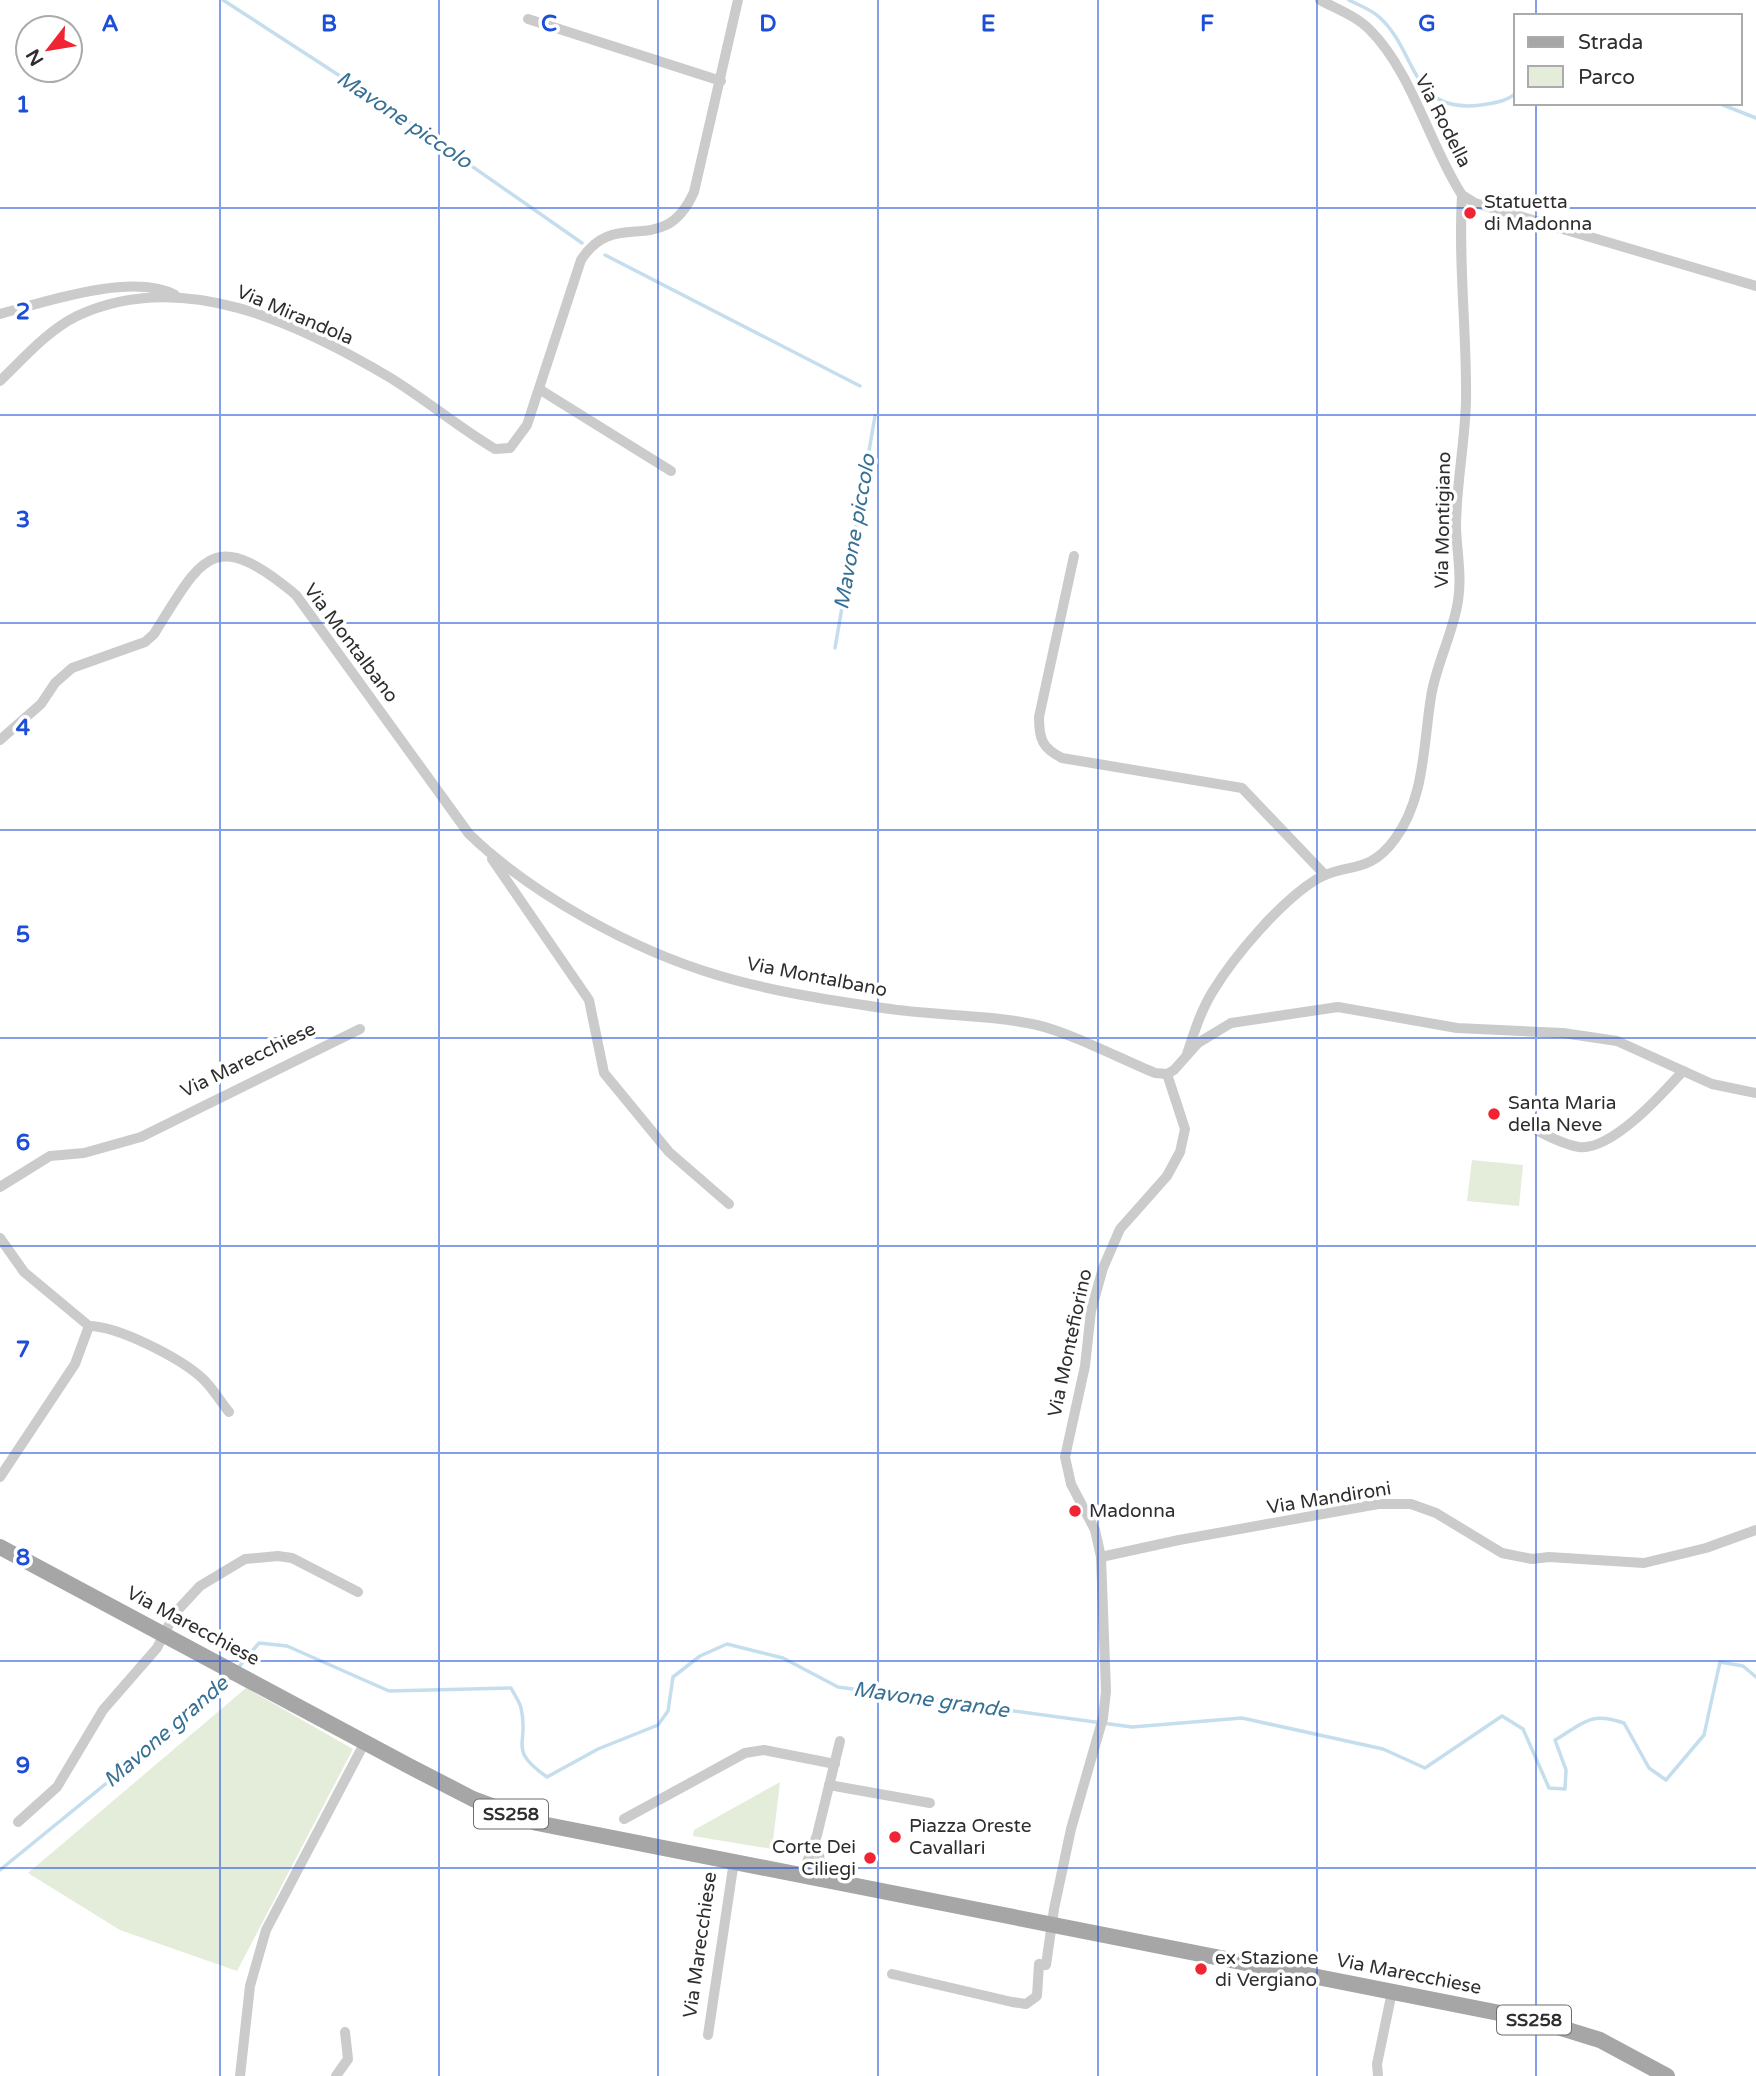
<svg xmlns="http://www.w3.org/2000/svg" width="1756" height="2076" viewBox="0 0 1756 2076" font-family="'Varela Round',sans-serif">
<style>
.green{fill:#e4ecda}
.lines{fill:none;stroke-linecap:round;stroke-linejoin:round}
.stream{stroke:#c5deee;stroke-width:3.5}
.street{stroke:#cbcbcb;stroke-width:10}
.primary{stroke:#a6a6a6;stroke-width:16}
.grid{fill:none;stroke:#1d4ed8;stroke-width:2;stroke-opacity:0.55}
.poi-dot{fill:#f02433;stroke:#fff;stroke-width:2.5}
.labels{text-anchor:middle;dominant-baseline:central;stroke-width:7;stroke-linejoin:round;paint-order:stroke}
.shield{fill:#fff;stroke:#6d6d6d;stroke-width:2}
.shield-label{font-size:18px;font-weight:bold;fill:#2e2e2e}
.street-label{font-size:19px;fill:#2e2e2e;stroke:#fff}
.poi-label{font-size:19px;fill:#2e2e2e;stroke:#fff;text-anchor:start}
.water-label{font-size:21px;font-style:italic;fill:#377095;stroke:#fff}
.grid-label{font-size:23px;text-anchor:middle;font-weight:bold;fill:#1d4ed8;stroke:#fff;stroke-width:7;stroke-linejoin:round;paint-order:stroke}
</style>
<rect width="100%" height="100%" fill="#fff"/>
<g class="green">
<path d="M1472,1160L1523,1165L1519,1206L1467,1201Z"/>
<path d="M246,1688L353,1749L237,1971L120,1930L28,1873Z"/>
<path d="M780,1782L772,1849L693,1836L694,1830Z"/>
</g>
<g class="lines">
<g class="stream">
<path d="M223,0L377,100L582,243"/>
<path d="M1349,0C1358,5 1370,9 1378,16C1418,50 1409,115 1481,105C1493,103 1506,102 1516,93"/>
<path d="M1718,103L1756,118"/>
<path d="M605,255L860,386"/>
<path d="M835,648L875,416"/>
<path d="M238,1668L259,1643L287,1646L389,1691L511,1688C514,1694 520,1702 521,1708C530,1745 506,1748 547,1777L598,1749L658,1725L668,1711L673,1677L700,1656L727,1644L783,1658L838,1687L1132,1727L1242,1718L1383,1749L1425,1768L1502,1716L1523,1729L1549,1788L1565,1789L1566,1770L1555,1740C1584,1723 1590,1711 1624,1723L1649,1768L1666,1780L1704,1735L1720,1662L1743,1666L1756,1677"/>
<path d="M0,1870L216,1694L231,1677"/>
</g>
<g class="street">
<path d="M1320,0C1337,9 1356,16 1370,30C1412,72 1430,146 1462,195L1475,203L1756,286"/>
<path d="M528,19L721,81"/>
<path d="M0,314C44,302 133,272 175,295"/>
<path d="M0,381C23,359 48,330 77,316C181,267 298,323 389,377C425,399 458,427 495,449L510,448L527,425L581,260C616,205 663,261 694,192L738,0"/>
<path d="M539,389L671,471"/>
<path d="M1074,556L1039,717C1039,739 1042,748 1062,758L1242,788L1325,875"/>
<path d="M0,740L41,704L55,683L72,668L145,642L154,634C202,558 212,525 296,595L469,834C532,895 633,950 717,975C770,991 828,1000 883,1008C934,1016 987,1014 1037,1025C1071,1033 1121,1059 1155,1073L1167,1074"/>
<path d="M492,859L589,1000L604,1073L669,1152L729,1204"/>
<path d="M1187,1054C1194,1033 1201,1010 1213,991C1235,955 1281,901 1317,879C1346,862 1368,876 1395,839C1425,798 1423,746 1431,697C1436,664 1453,634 1458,601C1462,576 1457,553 1456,528C1456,485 1465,443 1466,401C1467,332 1458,263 1462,195"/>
<path d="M1167,1074L1174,1070L1198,1043L1231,1023L1338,1007L1457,1028L1563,1033L1617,1041L1712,1084L1756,1093"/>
<path d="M1518,1121C1536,1129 1559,1144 1579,1147C1612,1151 1663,1093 1683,1071"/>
<path d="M0,1187L50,1156L84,1153L141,1137L360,1029"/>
<path d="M0,1238L24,1272L89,1326L75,1364L0,1477"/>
<path d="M89,1326C118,1326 180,1358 202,1378C212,1387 220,1401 229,1412"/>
<path d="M1101,1557L1179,1540L1378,1504H1411L1436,1513L1502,1553L1532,1559L1549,1557L1644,1563L1706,1548L1756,1530"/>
<path d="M829,1785L930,1803"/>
<path d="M624,1819L745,1753L764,1750L835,1764"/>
<path d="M18,1822L57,1787L103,1710L157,1648L175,1613L200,1586L245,1559L278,1556L292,1558L358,1592"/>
<path d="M803,1873L817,1835L840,1741"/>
<path d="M817,1876L820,1863L818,1845"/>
<path d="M892,1974L1012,2002L1026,2004L1037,1996L1039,1964L1046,1965L1054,1909L1071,1829L1103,1718L1106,1691L1101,1557L1095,1530L1071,1484L1065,1457L1085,1366L1091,1311L1103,1268L1120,1229L1167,1176L1180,1152L1185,1129L1167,1074"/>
<path d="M708,2035L734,1861"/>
<path d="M240,2076L250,1986L266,1930L365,1742"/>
<path d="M336,2076L348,2059L345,2032"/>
<path d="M1378,2076L1377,2064L1392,1992"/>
</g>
<path class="primary" d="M0,1547L409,1766L473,1799L537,1823L1535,2020L1600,2040L1667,2076"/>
</g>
<path class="grid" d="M220,0V2076M439,0V2076M658,0V2076M878,0V2076M1098,0V2076M1317,0V2076M1536,0V16M1536,103V2076M0,208H1756M0,415H1756M0,623H1756M0,830H1756M0,1038H1756M0,1246H1756M0,1453H1756M0,1661H1756M0,1868H1756"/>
<g class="poi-dot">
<circle cx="1470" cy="213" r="7"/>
<circle cx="1494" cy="1114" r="7"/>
<circle cx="1075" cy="1511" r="7"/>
<circle cx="895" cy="1837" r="7"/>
<circle cx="870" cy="1858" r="7"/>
<circle cx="1201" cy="1969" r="7"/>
</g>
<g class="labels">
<g class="shield">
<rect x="474" y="1799.5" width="74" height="29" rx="5"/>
<rect x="1497" y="2005.5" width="74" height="29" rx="5"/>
</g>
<g class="shield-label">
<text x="511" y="1814">SS258</text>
<text x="1534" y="2020">SS258</text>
</g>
<g class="street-label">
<text transform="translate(1443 121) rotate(63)">Via Rodella</text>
<text transform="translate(295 315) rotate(23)">Via Mirandola</text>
<text transform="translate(1443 520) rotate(-89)">Via Montigiano</text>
<text transform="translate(351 643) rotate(53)">Via Montalbano</text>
<text transform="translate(817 977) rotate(11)">Via Montalbano</text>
<text transform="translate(248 1060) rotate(-26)">Via Marecchiese</text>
<text transform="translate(1070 1343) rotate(-78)">Via Montefiorino</text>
<text transform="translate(1329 1498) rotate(-9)">Via Mandironi</text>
<text transform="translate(193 1626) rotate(28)">Via Marecchiese</text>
<text transform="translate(700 1945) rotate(-82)">Via Marecchiese</text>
<text transform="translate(1409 1974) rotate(11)">Via Marecchiese</text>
</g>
<g class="poi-label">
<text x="1484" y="202">Statuetta<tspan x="1484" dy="22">di Madonna</tspan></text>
<text x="1508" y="1103">Santa Maria<tspan x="1508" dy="22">della Neve</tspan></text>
<text x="1089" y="1511">Madonna</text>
<text x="909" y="1826">Piazza Oreste<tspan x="909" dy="22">Cavallari</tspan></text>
<text x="856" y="1847" text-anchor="end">Corte Dei<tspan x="856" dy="22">Ciliegi</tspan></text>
<text x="1215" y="1958">ex Stazione<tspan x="1215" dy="22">di Vergiano</tspan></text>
</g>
<g class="water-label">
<text transform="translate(404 120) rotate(34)">Mavone piccolo</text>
<text transform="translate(855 532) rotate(-80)">Mavone piccolo</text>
<text transform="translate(931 1700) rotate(8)">Mavone grande</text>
<text transform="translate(166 1732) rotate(-41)">Mavone grande</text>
</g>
</g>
<g class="grid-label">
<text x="110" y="31">A</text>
<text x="329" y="31">B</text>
<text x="549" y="31">C</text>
<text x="768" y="31">D</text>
<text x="988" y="31">E</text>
<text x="1207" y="31">F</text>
<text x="1427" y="31">G</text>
<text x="23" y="112">1</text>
<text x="23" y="319">2</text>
<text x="23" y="527">3</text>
<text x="23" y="735">4</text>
<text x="23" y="942">5</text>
<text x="23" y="1150">6</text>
<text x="23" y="1357">7</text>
<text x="23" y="1565">8</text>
<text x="23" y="1773">9</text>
</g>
<rect x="1514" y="14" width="228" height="91" fill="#ffffff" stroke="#ababab" stroke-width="2"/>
<rect x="1528" y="37" width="35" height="10" fill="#a6a6a6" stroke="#ababab" stroke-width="2"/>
<text x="1578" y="49" font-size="21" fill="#2e2e2e">Strada</text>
<rect x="1528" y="66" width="35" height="21" fill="#e4ecda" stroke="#ababab" stroke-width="2"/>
<text x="1578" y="84" font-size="21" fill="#2e2e2e">Parco</text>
<g transform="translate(49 49) rotate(239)"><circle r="33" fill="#ffffff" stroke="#ababab" stroke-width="2"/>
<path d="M0-5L12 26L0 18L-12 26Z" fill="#f02433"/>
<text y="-10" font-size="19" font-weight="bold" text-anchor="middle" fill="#2e2e2e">N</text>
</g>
</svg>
